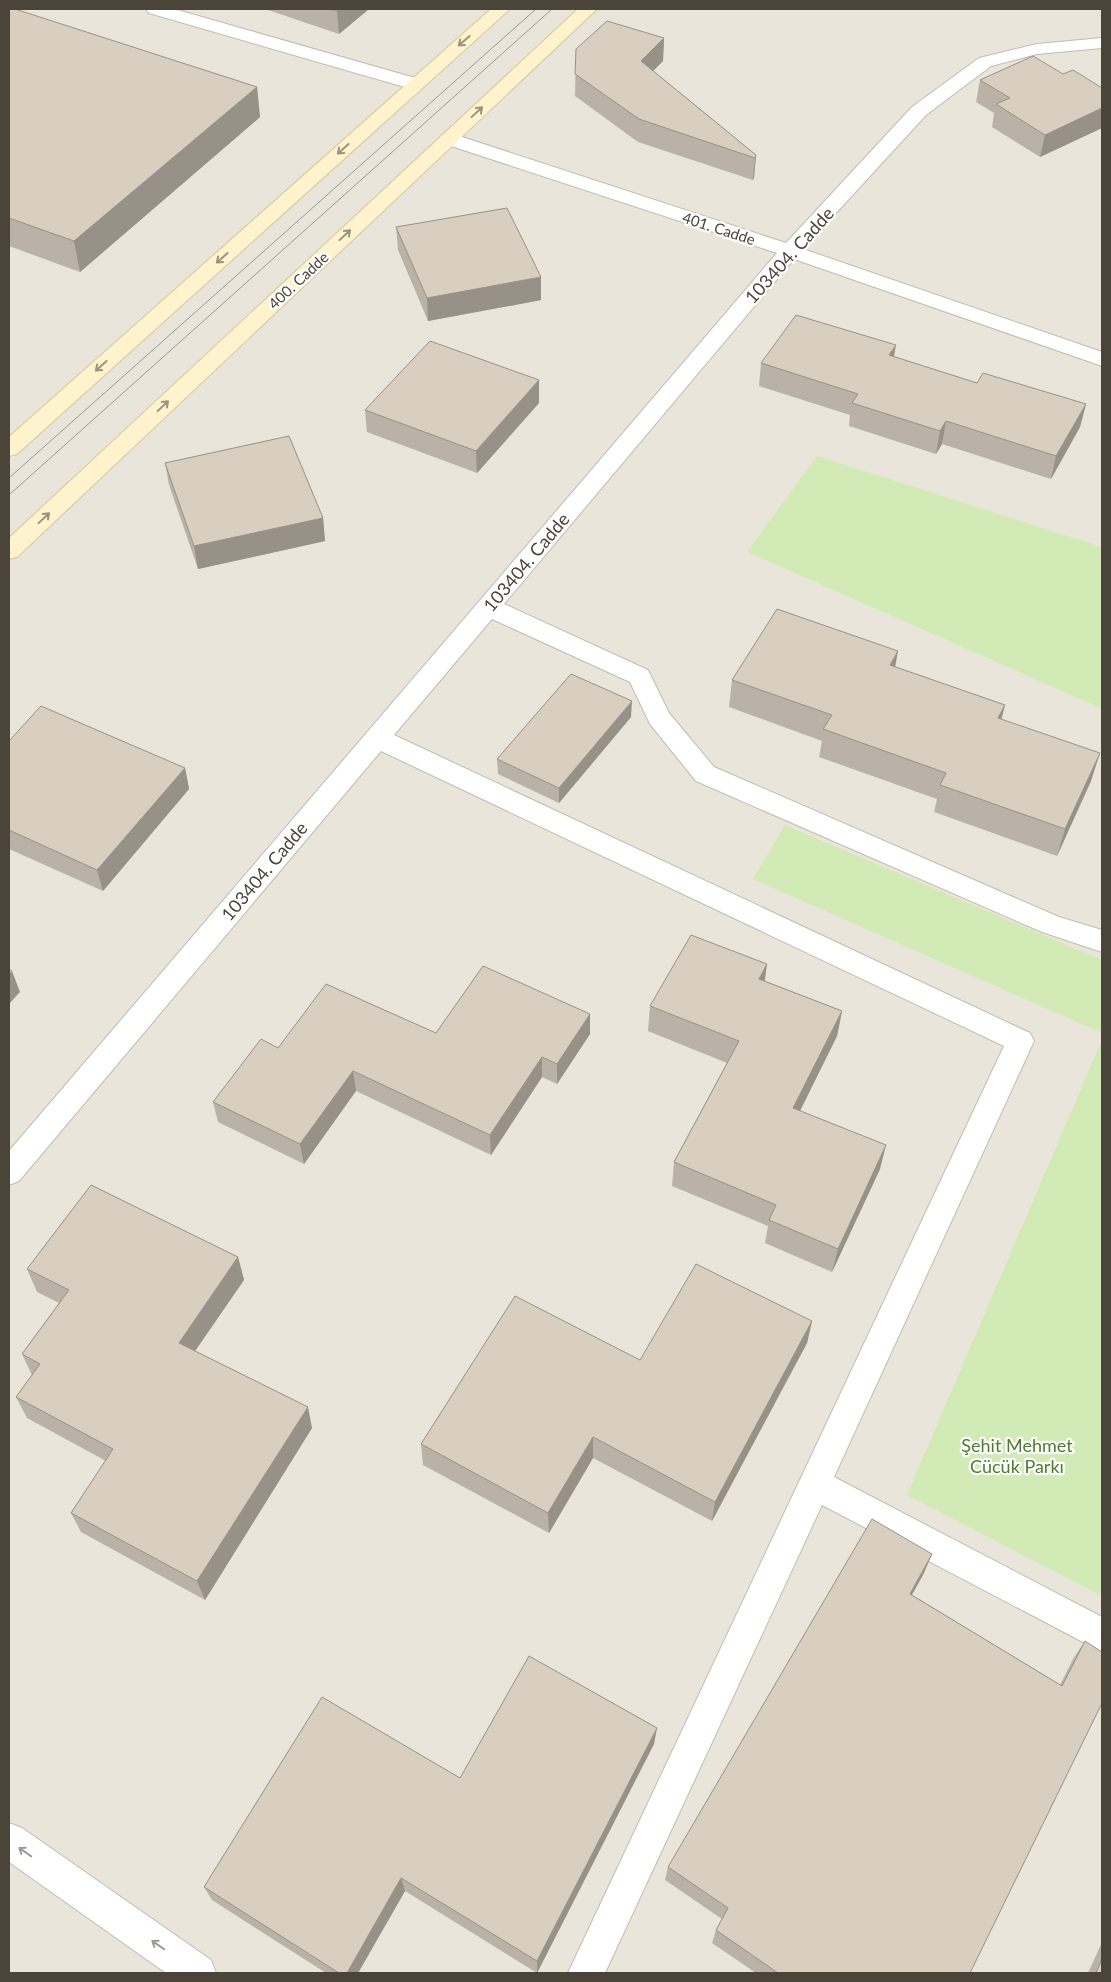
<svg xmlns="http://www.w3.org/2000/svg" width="1111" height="1982" viewBox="0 0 1111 1982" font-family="Lato,sans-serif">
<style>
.residential{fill:#eae5da}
.green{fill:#d2eab5}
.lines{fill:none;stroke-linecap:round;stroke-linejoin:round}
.minor-casing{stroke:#c2bbae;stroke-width:2}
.tertiary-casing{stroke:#c2bbae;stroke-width:2}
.secondary-casing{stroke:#d6c79b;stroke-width:2}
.minor{fill:#fff;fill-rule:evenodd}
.tertiary{fill:#fff;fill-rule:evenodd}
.secondary{fill:#fff3cd;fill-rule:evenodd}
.tram{stroke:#9a9a9a;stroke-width:1}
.wall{fill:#bab2a6}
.shaded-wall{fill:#979187}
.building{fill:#d8cfc1;stroke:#979187}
.oneway{stroke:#9c937c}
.oneway2{stroke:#9c9892}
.labels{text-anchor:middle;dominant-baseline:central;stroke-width:4.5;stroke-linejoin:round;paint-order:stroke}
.far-street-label{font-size:15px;fill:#4b4439;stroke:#fff}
.street-label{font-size:18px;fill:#4b4439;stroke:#fff}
.park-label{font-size:18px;fill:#4a7f2a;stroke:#fff}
</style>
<rect width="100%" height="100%" fill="#f6f3ec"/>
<path class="residential" d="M9,9H1102V547L818,457L747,552L1102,709V1973H9Z"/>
<g class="green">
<path d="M817,456L1102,547V709L747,552Z"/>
<path d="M785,825L1102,960V1033L753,879Z"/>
<path d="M1102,1040V1596L907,1495Z"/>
</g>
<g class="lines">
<defs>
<g id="minor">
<path d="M146,9H174L422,80L424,84L422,88H408L149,13Z"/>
<path d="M1102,38V48L1037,54L991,66L926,115L803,249L1102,352V366L794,259L504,604L648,670L669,713L714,767L1059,917L1102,930V952L1042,932L696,781L650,724L630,682L492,619L394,735L1030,1033L1034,1041L834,1477L1102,1617V1652L822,1505L605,1973H568L1004,1046L381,751L19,1181L9,1185V1151L777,253L442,143L439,139L442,135H456L786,243L912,107L979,58L1037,44Z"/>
</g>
<path id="tertiary" d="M9,1823L22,1828L211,1960L216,1973H166L9,1862Z"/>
<g id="secondary">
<path d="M491,9H510L17,454L9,456V437Z"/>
<path d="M578,9H597L17,557L9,559V538Z"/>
</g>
</defs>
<use href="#minor" class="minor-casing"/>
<use href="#tertiary" class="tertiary-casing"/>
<use href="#secondary" class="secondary-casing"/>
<use href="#minor" class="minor"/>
<use href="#tertiary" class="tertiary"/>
<use href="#secondary" class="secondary"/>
<g class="tram">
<path d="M9,478L536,9"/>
<path d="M9,495L552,9"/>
</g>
</g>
<g class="wall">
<path d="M9,9L257,87L260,117L80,272L9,246Z"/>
<path d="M268,9H369L339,34L268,10Z"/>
<path d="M664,38L663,61L653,71L756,155L754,178L753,180L638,142L575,96L576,49Z"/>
<path d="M1063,74L1102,88V128L1040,157L992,127L994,113L976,102L980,80Z"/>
<path d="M396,227L541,277V300L428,321L398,250Z"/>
<path d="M894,357L977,383L1086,404L1080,427L1051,479L942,444L936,454L849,426L850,415L759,386L761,363Z"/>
<path d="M539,380V403L477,473L367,432L365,410Z"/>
<path d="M165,463L323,518L325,541L198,569L169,485Z"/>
<path d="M895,667L1005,705L1001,719L1091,781L1057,856L934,812L937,799L819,757L822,741L729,707L732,680Z"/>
<path d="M631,717L559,803L498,774L497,759Z"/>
<path d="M9,741L185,768L189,789L103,891L9,849Z"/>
<path d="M767,964L765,981L842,1011L837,1036L800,1111L880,1169L832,1272L765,1243L768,1226L672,1186L674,1162L727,1063L648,1031L650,1006Z"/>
<path d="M436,1033L590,1034L557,1084L542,1077L491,1155L356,1091L304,1164L218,1122L213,1102L278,1048Z"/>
<path d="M238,1257L244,1280L195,1351L312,1428L205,1600L81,1532L71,1513L106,1461L27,1418L16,1397L32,1375L22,1354L59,1303L37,1292L27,1269Z"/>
<path d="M812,1321L807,1343L712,1521L593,1458L549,1533L423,1465L421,1444L640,1360Z"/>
<path d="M924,1573L912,1595L1060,1685L1073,1659L1085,1641L970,1973H756L712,1943L716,1930L722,1919L665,1880L668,1867Z"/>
<path d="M654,1744L537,1973L405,1891L358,1973H326L212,1900L204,1887L460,1778Z"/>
<path d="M1102,1942V1973H1088Z"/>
</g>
<g class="shaded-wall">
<path d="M340,9H369L339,34L337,11Z"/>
<path d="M664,38L663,61L640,84L641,61Z"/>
<path d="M257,87L260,117L80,272L74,241Z"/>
<path d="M1102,108V128L1040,157L1045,135Z"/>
<path d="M756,155L754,178L753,180L755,158Z"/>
<path d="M541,277V300L428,321L427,298Z"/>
<path d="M896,345L892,368L889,355Z"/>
<path d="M539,380V403L477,473L476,451Z"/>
<path d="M1086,404L1080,427L1051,479L1056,456Z"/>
<path d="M946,421L942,444L936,454L940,431Z"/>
<path d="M323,518L325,541L198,569L194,546Z"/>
<path d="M898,651L893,679L890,665Z"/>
<path d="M632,701L631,717L559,803V788Z"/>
<path d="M1005,705L998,733V718Z"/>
<path d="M1100,753L1091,781L1057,856L1065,829Z"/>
<path d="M185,768L189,789L103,891L97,870Z"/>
<path d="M767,964L763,990L759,979Z"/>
<path d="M12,971L20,992L9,1004V975Z"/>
<path d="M842,1011L837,1036L789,1133L793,1108Z"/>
<path d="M590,1014V1034L557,1084V1064Z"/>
<path d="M542,1057V1077L491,1155L490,1135Z"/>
<path d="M353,1071L356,1091L304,1164L300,1144Z"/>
<path d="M886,1145L880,1169L832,1272L838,1249Z"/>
<path d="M238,1257L244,1280L186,1364L179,1343Z"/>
<path d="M812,1321L807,1343L712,1521L715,1502Z"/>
<path d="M308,1407L312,1428L205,1600L197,1581Z"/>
<path d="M593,1437V1458L549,1533L548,1513Z"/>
<path d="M932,1554L924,1573L902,1612L910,1594Z"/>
<path d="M657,1728L654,1744L537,1973V1961Z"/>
<path d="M401,1878L405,1891L358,1973H347Z"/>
</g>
<g class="building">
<path d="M9,9H15L257,87L74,241L9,218Z"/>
<path d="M329,9H340L337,11Z"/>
<path d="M607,21L664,38L641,61L756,155L755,158L639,119L575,74L576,49Z"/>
<path d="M1033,56L1063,74L1073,70L1102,88V108L1045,135L996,104L1010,98L980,80Z"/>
<path d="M507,208L541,277L427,298L396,227Z"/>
<path d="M796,315L896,345L889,355L977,383L983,373L1086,404L1056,456L946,421L940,431L852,403L858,394L761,363Z"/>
<path d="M430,341L539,380L476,451L365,410Z"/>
<path d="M289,436L323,518L194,546L165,463Z"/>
<path d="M777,609L898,651L890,665L1005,705L998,718L1100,753L1065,829L940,785L946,773L823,729L832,715L732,680Z"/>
<path d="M571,674L632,701L559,788L497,759Z"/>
<path d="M41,706L185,768L97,870L9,830V741Z"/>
<path d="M691,935L767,964L759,979L842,1011L793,1108L886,1145L838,1249L769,1220L776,1205L674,1162L739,1041L650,1006Z"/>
<path d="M483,966L590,1014L557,1064L542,1057L490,1135L353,1071L300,1144L213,1102L261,1039L278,1048L326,984L436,1033Z"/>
<path d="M9,969L12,971L9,975Z"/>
<path d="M91,1185L238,1257L179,1343L308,1407L197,1581L71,1513L113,1449L16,1397L40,1364L22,1354L69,1290L27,1269Z"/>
<path d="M696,1264L812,1321L715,1502L593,1437L548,1513L421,1444L515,1296L640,1360Z"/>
<path d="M872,1519L932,1554L910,1594L1062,1686L1085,1641L1102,1652V1703L970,1973H778L716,1930L728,1908L668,1867Z"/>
<path d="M529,1656L657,1728L537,1961L401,1878L347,1973H339L204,1887L322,1697L460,1778Z"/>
<path d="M1102,1959V1973H1096Z"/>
</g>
<defs><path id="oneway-shaft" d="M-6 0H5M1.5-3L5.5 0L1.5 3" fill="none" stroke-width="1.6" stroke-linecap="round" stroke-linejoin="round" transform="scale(1.25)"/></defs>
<g class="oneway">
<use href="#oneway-shaft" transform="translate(464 41) rotate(139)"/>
<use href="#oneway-shaft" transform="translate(477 112) rotate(-43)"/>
<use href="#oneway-shaft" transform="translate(343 149) rotate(138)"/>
<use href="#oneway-shaft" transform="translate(345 235) rotate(-43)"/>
<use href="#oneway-shaft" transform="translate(222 258) rotate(138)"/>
<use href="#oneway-shaft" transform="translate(101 366) rotate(138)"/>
<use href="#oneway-shaft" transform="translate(163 406) rotate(-43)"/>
<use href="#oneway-shaft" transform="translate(44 518) rotate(-43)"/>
</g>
<g class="oneway2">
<use href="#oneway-shaft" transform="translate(25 1852) rotate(-145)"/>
<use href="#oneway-shaft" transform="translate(158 1945) rotate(-145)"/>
</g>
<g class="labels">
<g class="far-street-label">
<text transform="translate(719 228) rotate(18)">401. Cadde</text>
<text transform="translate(298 280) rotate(-43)">400. Cadde</text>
</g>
<g class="street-label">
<text transform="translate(789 255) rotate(-48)">103404. Cadde</text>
<text transform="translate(526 562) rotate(-50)">103404. Cadde</text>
<text transform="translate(264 871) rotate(-50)">103404. Cadde</text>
</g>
<g class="park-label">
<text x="1017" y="1445">Şehit Mehmet<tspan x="1017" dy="21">Cücük Parkı</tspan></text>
</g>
</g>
<rect width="1111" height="1982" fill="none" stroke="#4b4439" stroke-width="20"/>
</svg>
